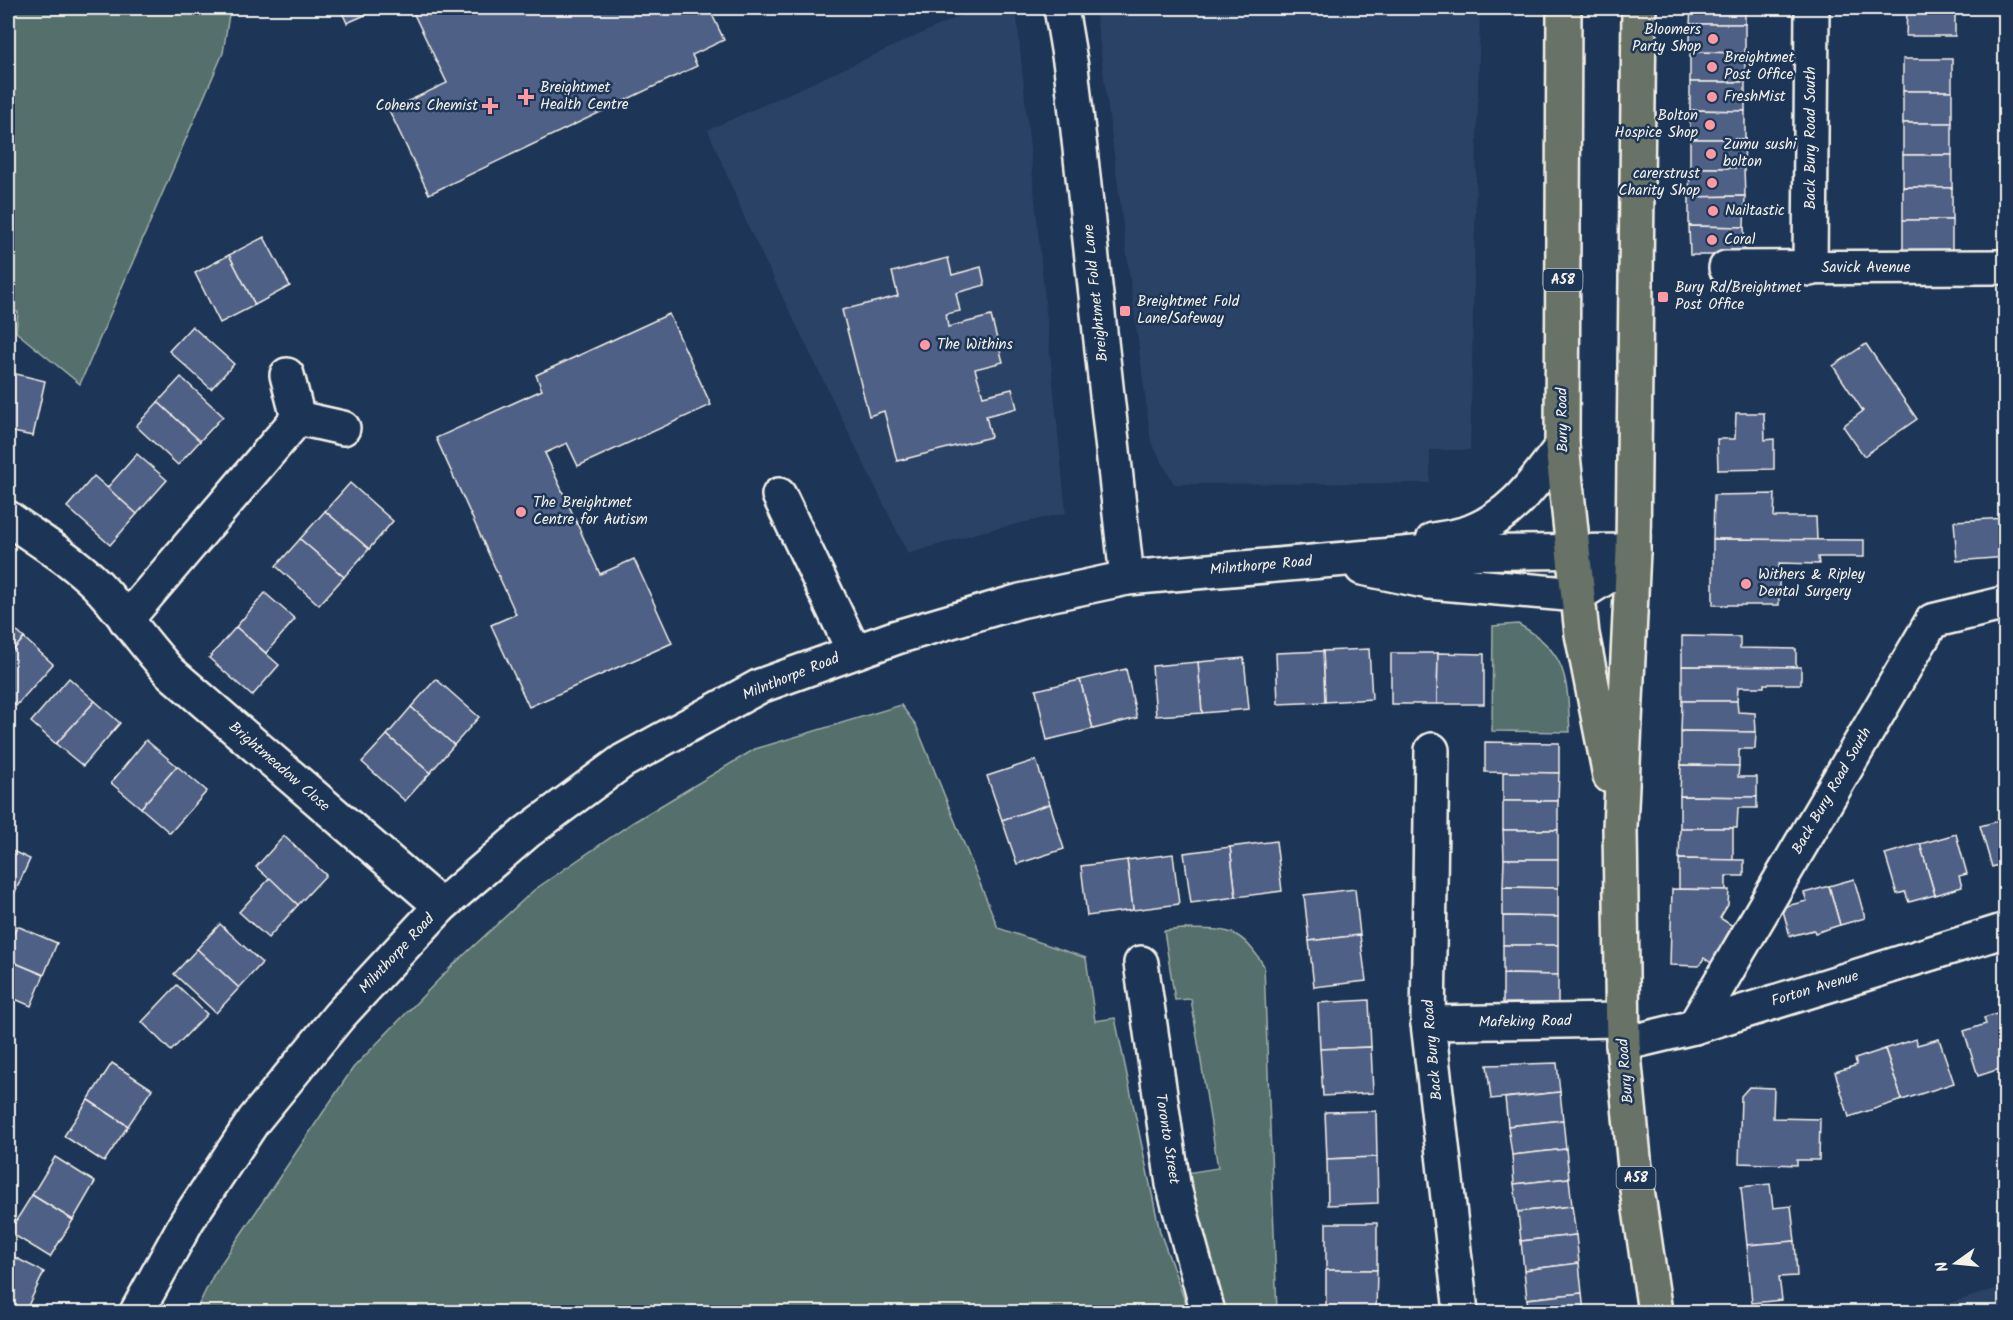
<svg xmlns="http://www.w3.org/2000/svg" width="2013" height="1320" viewBox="0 0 2013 1320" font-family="Kalam,sans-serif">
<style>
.built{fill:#2c4265}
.green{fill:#546f6c;stroke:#a4b0aa;stroke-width:1.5}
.building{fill:#506087;stroke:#f4f1e8;stroke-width:1.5}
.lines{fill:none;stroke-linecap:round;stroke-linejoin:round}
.minor-casing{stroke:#f4f1e8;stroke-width:38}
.highway-casing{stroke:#f4f1e8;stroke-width:38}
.minor{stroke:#1d3557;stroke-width:33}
.highway{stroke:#697266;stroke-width:33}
.poi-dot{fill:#ff9aa2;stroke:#1d3557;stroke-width:2}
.labels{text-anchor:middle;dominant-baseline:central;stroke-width:5;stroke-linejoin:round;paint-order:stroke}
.shield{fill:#1d3557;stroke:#b4b9bc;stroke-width:1.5}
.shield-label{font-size:14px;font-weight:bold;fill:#f4f1e8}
.poi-label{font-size:15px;fill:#f4f1e8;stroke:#1d3557;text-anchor:start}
.street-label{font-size:15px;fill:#f4f1e8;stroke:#1d3557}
</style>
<rect width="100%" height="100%" fill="#1d3557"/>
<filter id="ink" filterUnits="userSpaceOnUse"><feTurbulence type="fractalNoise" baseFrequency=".0167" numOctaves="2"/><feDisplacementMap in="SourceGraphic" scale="12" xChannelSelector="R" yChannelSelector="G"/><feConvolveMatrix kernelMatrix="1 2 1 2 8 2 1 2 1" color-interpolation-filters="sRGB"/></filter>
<g filter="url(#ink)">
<g class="built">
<path d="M978,8H1016L1066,513L977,533L908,554L748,226L708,130Z"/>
<path d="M1095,8H1480L1470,450H1430V483L1174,484L1151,442Z"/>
<path d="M2005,1286V1312H1921Z"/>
</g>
<g class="green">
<path d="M8,8H230L223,53L80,384L16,332L18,312L8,310Z"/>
<path d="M1518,624C1569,652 1567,680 1570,732L1492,731L1493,626Z"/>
<path d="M901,705L916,725L998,928L1086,958L1095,1021L1115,1018L1160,1232L1189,1312H195L214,1274L353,1068L451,967L534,890L632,823L755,749Z"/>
<path d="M1183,929C1227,930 1239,925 1264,966L1277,1312H1211L1180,1174L1218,1168L1191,999L1175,1000L1164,931Z"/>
</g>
<g class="building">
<path d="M340,8H381L347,23Z"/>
<path d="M411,8H709L724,40L692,55L697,66L429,194L389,110L447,83Z"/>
<path d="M1691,8H1745V24H1690Z"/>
<path d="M1907,8H1955V36H1906Z"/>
<path d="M1690,24H1745V53L1690,52Z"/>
<path d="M1690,52L1745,53V82H1690Z"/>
<rect x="1903" y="59" width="49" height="32"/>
<path d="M1690,82H1745V111L1690,110Z"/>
<rect x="1903" y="91" width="49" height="32"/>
<path d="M1690,110L1745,111V139H1690Z"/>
<rect x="1903" y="123" width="49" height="32"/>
<path d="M1690,139H1745L1744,168H1690Z"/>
<path d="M1903,155H1952V188L1903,187Z"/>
<path d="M1690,168H1744L1745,196L1689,197Z"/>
<path d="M1903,187L1952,188V220H1903Z"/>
<path d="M1745,196L1744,227L1689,226V197Z"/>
<rect x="1903" y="220" width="49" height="32"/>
<path d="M1689,226L1744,227L1745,255H1690Z"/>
<path d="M264,237L290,286L255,305L229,255Z"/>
<path d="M229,255L255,305L220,323L195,273Z"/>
<path d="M948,258L952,275L981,267L985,285L956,293L960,311L946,314L948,327L991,316L1003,362L975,369L983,396L1012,389L1017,408L986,416L991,437L897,461L884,411L869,416L842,310L898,296L892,272Z"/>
<path d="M669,314L711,405L578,466L567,443L545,453L600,574L634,559L672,643L529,707L491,625L516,614L436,438L542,390L536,375Z"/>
<path d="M192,326L234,364L211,389L169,351Z"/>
<path d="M1866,344L1917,419L1864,456L1843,426L1863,411L1833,366Z"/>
<path d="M12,373L45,381L33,436L8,431V395Z"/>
<path d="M181,377L223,416L200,441L158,402Z"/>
<path d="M158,402L200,441L178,465L136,426Z"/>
<path d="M1736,413H1764L1765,440L1774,439V469L1718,470L1717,439H1735Z"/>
<path d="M137,454L167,480L137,514L107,488Z"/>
<path d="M94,476L137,514L110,545L67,507Z"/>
<path d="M350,483L393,521L369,549L325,511Z"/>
<path d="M1775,494L1774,517H1816L1817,540L1713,539L1714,495Z"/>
<path d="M325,511L369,549L344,577L300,539Z"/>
<path d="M2006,518V557L1957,561L1954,521Z"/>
<path d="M300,539L344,577L319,605L276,566Z"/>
<path d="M1713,539L1864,540V557H1818L1819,564L1779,563V605H1713Z"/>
<path d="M265,593L295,619L266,653L236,627Z"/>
<path d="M8,623L24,638L8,656Z"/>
<path d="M236,627L279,665L252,696L209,658Z"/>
<path d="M1682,636L1740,637V648L1796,649V667L1682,666Z"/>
<path d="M24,638L53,664L16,706L8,698V656Z"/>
<path d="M1369,649L1372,699L1325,702L1323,651Z"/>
<path d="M1323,651L1325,702L1278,704L1276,653Z"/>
<path d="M1391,653H1438L1437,704H1391Z"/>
<path d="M1438,653L1484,654V704H1437Z"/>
<path d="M1244,658L1249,709L1202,713L1198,662Z"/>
<path d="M1198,662L1202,713L1156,716L1152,666Z"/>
<path d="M1682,666L1801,667V684H1764V687H1738L1737,701H1682Z"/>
<path d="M1126,669L1137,718L1093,729L1080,680Z"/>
<path d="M69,678L95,701L56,744L31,722Z"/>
<path d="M436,679L479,717L454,745L411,707Z"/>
<path d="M1080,680L1093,729L1047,740L1036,690Z"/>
<path d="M95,701L120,723L83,766L56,744Z"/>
<path d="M1682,701H1737L1738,712L1755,713L1756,732L1681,731Z"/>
<path d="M411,707L454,745L430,773L387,735Z"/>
<path d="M1681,731L1756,732L1755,749H1739V766L1681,765Z"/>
<path d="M387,735L430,773L405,801L362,762Z"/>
<path d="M146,740L177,766L141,808L111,783Z"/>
<path d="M1485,742L1559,743V773L1485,772Z"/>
<path d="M1036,760L1050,804L1002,820L987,776Z"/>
<path d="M1681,765L1739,766L1738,777H1757V797L1680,796Z"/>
<path d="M177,766L207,791L170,833L141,808Z"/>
<path d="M1503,772L1559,773L1558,801H1503Z"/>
<path d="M1680,796L1757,797V808H1738L1737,828H1680Z"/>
<rect x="1503" y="801" width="55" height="29"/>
<path d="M1050,804L1064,849L1017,864L1002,820Z"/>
<path d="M2006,819V874L2004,875L2001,864L1992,867L1980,826Z"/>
<path d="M1680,828H1733V860L1679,859Z"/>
<path d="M1503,830H1558V859H1504Z"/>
<path d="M1956,834L1967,874L1959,876L1962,887L1935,895L1920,844Z"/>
<path d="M284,836L326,875L298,905L256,867Z"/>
<path d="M1276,841L1282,891L1236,897L1230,847Z"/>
<path d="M1920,844L1935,895L1909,902L1905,892L1897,894L1885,854Z"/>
<path d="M1230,847L1236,897L1191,903L1184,853Z"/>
<path d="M8,849L30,859L11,901L8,899Z"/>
<path d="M1173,854L1179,904L1133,910L1127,860Z"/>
<path d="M1504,859H1558V888L1503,887Z"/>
<path d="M1679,859L1744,860V876H1726V890L1679,889Z"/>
<path d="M1127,860L1133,910L1087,916L1081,866Z"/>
<path d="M270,878L298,905L268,938L239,912Z"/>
<path d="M1854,879L1865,918L1840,925L1829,886Z"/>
<path d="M1829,886L1840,925L1815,933L1814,930L1790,936L1782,907L1807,901L1804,893Z"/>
<path d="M1503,887L1558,888V917L1503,916Z"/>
<path d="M1355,889L1360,935L1309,941L1304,895Z"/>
<path d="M1672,889L1729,890L1728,905L1720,918L1736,928L1713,964L1704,958L1699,966L1670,965Z"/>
<path d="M1503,916L1558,917V945H1503Z"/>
<path d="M220,924L262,963L239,988L197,949Z"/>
<path d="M17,926L57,943L44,975L8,960V948Z"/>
<path d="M1360,935L1366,981L1314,987L1309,941Z"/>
<path d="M1503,945H1558V975L1503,974Z"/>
<path d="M197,949L239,988L216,1013L174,974Z"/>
<path d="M8,960L44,975L31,1006L8,996Z"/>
<path d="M1503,974L1558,975V1004L1503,1003Z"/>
<path d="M177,985L207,1014L171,1051L142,1022Z"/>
<path d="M1369,1000L1371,1047L1320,1049L1318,1003Z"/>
<path d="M2006,1011V1067L1978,1076L1964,1031L1986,1024L1984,1018Z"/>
<path d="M1916,1039L1917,1045L1939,1039L1954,1083L1902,1100L1885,1049Z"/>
<path d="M1371,1047L1373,1093L1323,1096L1320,1049Z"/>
<path d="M1885,1049L1902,1100L1849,1117L1835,1072L1857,1065L1855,1059Z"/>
<path d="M112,1063L152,1089L128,1126L88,1100Z"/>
<path d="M1557,1063L1560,1092L1491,1099L1487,1065Z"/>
<path d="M1749,1087L1774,1088L1773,1118L1820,1119L1819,1160H1797V1165L1739,1163L1741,1096Z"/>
<path d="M1560,1092L1563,1120L1508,1126L1505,1098Z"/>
<path d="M88,1100L128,1126L104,1162L64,1136Z"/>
<path d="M1376,1111L1377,1157L1327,1159L1325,1112Z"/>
<path d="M1563,1120L1566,1149L1512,1155L1508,1126Z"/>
<path d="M1566,1149L1569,1178L1514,1184L1512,1155Z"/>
<path d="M55,1157L95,1182L73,1220L32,1195Z"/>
<path d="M1377,1157L1378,1203L1328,1205L1327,1159Z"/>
<path d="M1569,1178L1572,1206L1518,1212L1514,1184Z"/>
<path d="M1770,1184L1773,1208L1791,1206L1795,1241L1747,1245L1741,1187Z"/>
<path d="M32,1195L73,1220L50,1257L9,1232Z"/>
<path d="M1572,1206L1576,1235L1521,1241L1518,1212Z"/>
<rect x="1326" y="1223" width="51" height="47"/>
<path d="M1576,1235L1579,1263L1524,1270L1521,1241Z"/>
<path d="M1795,1241L1797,1276L1779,1277L1782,1300L1752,1303L1747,1245Z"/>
<path d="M8,1254L44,1272L25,1312L8,1303Z"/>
<path d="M1579,1263L1582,1293L1527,1299L1524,1270Z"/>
<path d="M1326,1270H1377L1376,1312H1326Z"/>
<path d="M1582,1293L1584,1312H1529L1527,1299Z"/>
</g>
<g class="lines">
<defs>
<g id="minor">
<path d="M1061,8L1071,67L1127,578"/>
<path d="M1726,268L2006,267"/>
<path d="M1810,269L1812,8"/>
<path d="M287,375L298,418L343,428"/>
<path d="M779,495L854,652"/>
<path d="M8,518C39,541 77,562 103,591C127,618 146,647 171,673L441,906"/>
<path d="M1433,540C1445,538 1459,536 1470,532C1514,515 1535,481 1562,446"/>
<path d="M1362,568L1429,582L1578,595L1632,561"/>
<path d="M126,620L298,418"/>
<path d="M1432,750L1428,1023L1461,1312"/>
<path d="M1141,963L1173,1184L1208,1312"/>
<path d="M1428,1023L1622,1020"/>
<path d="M1694,1027L1932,621L2006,603"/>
<path d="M1623,1044L1694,1027L2006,930"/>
<path d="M137,1312L187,1221L254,1120L339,1016L441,906L527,832L623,761L760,686L897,637L1020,601L1127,578L1415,553L1633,551"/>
</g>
<g id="highway">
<path d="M1564,8L1562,446L1582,634L1610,776"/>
<path d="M1639,8L1633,551L1620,828L1623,1044L1637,1189L1655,1312"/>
</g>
</defs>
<use href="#minor" class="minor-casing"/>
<use href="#highway" class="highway-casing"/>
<use href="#minor" class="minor"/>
<use href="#highway" class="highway"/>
</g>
</g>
<g class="poi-dot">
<circle cx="1713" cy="39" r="6"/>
<circle cx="1712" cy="67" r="6"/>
<path d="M523 88h6v6h6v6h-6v6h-6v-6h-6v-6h6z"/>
<circle cx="1712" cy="97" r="6"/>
<path d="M487 97h6v6h6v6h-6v6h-6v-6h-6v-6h6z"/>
<circle cx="1710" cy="125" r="6"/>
<circle cx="1711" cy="154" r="6"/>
<circle cx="1712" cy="183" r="6"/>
<circle cx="1713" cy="211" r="6"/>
<circle cx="1712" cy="240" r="6"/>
<rect x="1657" y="291" width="12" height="12" rx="3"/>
<rect x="1119" y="305" width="12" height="12" rx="3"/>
<circle cx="925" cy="345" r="6"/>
<circle cx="521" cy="512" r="6"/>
<circle cx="1746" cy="584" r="6"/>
</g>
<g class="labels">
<g class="shield">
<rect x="1543.5" y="269" width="39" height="22" rx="4.5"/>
<rect x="1616.5" y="1167" width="39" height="22" rx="4.5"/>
</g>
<g class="shield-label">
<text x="1563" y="280">A58</text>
<text x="1636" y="1178">A58</text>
</g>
<g class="poi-label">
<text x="1701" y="30" text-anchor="end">Bloomers<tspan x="1701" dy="17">Party Shop</tspan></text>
<text x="1724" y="58">Breightmet<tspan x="1724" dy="17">Post Office</tspan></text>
<text x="540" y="88">Breightmet<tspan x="540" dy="17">Health Centre</tspan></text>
<text x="1724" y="97">FreshMist</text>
<text x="478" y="106" text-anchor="end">Cohens Chemist</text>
<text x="1698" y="116" text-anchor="end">Bolton<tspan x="1698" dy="17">Hospice Shop</tspan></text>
<text x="1723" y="145">Zumu sushi<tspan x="1723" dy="17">bolton</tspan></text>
<text x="1700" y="174" text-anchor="end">carerstrust<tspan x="1700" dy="17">Charity Shop</tspan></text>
<text x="1725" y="211">Nailtastic</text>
<text x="1724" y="240">Coral</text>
<text x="1675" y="288">Bury Rd/Breightmet<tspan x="1675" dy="17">Post Office</tspan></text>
<text x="1137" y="302">Breightmet Fold<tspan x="1137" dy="17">Lane/Safeway</tspan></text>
<text x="937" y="345">The Withins</text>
<text x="533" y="503">The Breightmet<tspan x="533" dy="17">Centre for Autism</tspan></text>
<text x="1758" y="575">Withers &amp; Ripley<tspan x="1758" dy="17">Dental Surgery</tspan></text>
</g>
<g class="street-label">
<text transform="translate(1811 138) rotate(-90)">Back Bury Road South</text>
<text x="1866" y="268">Savick Avenue</text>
<text transform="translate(1096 293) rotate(-96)">Breightmet Fold Lane</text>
<text transform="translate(1563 420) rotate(-91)">Bury Road</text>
<text transform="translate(1261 566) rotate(-5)">Milnthorpe Road</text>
<text transform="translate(791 677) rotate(-22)">Milnthorpe Road</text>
<text transform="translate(279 767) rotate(41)">Brightmeadow Close</text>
<text transform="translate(1832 791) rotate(-60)">Back Bury Road South</text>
<text transform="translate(397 954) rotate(-47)">Milnthorpe Road</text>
<text transform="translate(1815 989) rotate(-17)">Forton Avenue</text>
<text transform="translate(1525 1022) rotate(-1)">Mafeking Road</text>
<text transform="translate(1433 1050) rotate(-95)">Back Bury Road</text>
<text transform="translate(1626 1071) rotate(-95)">Bury Road</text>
<text transform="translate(1167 1139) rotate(81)">Toronto Street</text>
</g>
</g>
<rect width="2013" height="1320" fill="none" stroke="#1d3557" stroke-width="30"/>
<rect x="15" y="15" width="1983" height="1290" fill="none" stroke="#f4f1e8" stroke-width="2" filter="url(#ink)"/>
<g transform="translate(1956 1263) rotate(255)" stroke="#1d3557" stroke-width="4.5" paint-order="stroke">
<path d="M0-4.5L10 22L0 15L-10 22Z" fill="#f4f1e8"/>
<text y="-9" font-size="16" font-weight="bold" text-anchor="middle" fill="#f4f1e8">N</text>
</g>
</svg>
